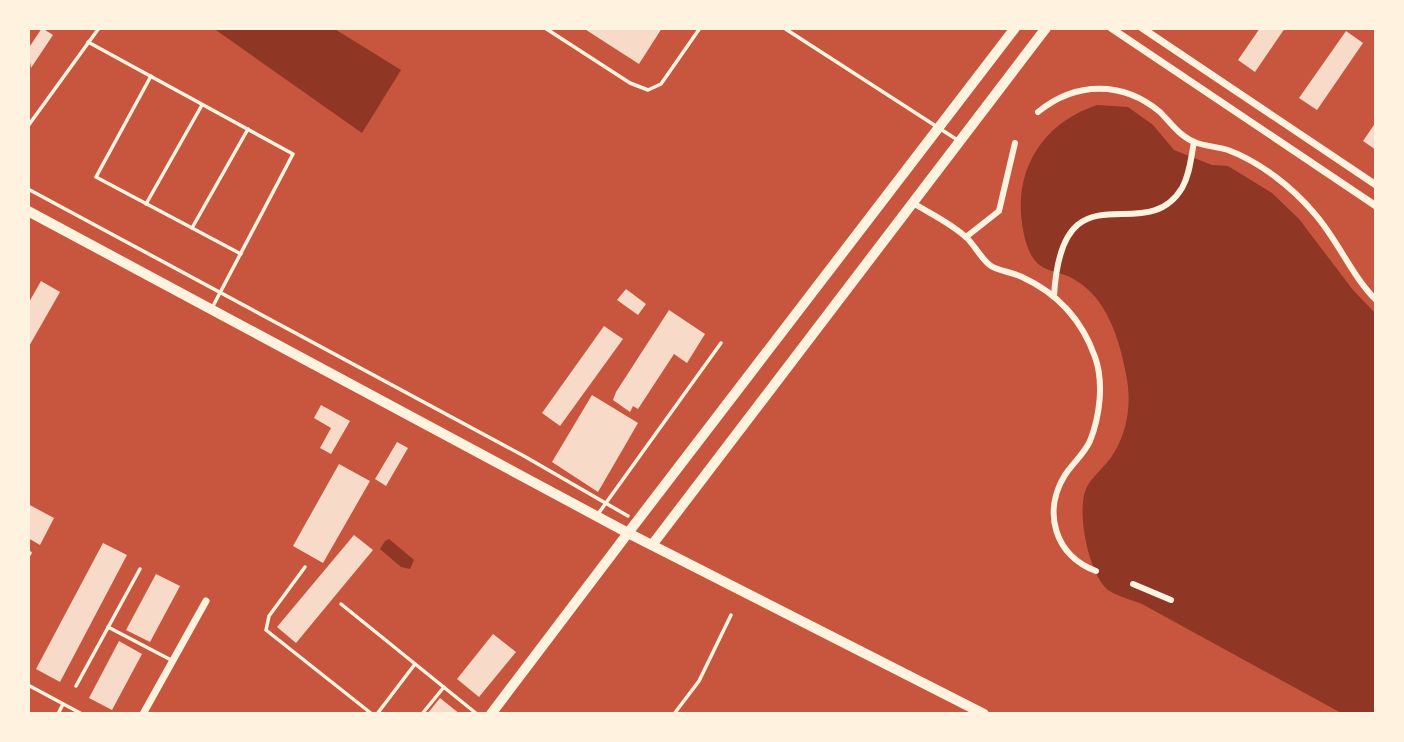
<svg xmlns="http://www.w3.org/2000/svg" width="1404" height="742" viewBox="0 0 1404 742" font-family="'Alegreya Sans',sans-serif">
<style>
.water{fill:#8f3625}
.building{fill:#f7dbc8}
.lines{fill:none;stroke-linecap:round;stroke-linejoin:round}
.service{stroke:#fff3e0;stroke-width:3.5}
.pedestrian{stroke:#fff3e0;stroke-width:6}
.minor{stroke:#fff3e0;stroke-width:7}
.tertiary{stroke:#fff3e0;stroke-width:10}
.secondary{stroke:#fff3e0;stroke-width:10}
</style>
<rect width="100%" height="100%" fill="#c8553d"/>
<g class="water">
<path d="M213,28H333L401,70L362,133Z"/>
<path d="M1097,105L1128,107L1153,125L1174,150L1212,165L1228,166L1272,193L1299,219L1353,290L1376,314V714H1343L1142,604C1132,600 1117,596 1108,590C1089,575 1076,512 1086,489C1091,477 1105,467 1112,456C1128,432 1132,402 1126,374C1119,337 1106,295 1070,277C1057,271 1043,272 1033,258C1025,246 1022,227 1021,213C1018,162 1048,121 1097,105Z"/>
<path d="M389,539L414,560L410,569L401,567L380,549L385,541Z"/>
</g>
<g class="building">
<path d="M42,28L53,35L31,68L28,49Z"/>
<path d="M583,28H662L639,64Z"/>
<path d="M1260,28H1285L1255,72L1238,60Z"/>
<path d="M1346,31L1363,43L1317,110L1299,98Z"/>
<path d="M1376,122V150L1363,141Z"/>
<path d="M41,281L60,292L28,348V304Z"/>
<path d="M626,289L646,304L638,315L617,300Z"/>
<path d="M669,310L705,334L687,363L674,354L638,409L633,406L630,412L613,400L616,392Z"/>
<path d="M604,326L623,339L560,426L542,413Z"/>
<path d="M592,395L638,423L598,492L552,462Z"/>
<path d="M321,405L350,421L331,454L320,448L331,428L314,418Z"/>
<path d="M397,442L408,448L386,486L375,479Z"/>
<path d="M339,464L370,481L323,563L293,546Z"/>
<path d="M28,504L54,518L40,545L28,538Z"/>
<path d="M354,535L373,550L296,643L277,627Z"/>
<path d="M103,543L127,555L60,682L36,669Z"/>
<path d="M156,574L180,586L150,642L126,630Z"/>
<path d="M493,634L516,652L479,697L457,679Z"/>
<path d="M119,641L142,654L112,710L89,698Z"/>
<path d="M440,698L460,714H427Z"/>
</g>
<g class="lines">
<g class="service">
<path d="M545,28L630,83L648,90L661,84L700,28"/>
<path d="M784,28L959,141"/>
<path d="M88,42L293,154L212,308"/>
<path d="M151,76L96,177L241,254"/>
<path d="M28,126L99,28"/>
<path d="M28,189L524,456L628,516"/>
<path d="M146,204L202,105"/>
<path d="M192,228L248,129"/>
<path d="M598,514L721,343"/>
<path d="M28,556L30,553"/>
<path d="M305,567L269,616L266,630L372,714"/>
<path d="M341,604L477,714"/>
<path d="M108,627L173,661"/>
<path d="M28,685L82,714"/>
<path d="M76,686L140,569"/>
<path d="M58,714L63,704"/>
<path d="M377,714L415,664"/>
<path d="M422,714L444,687"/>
<path d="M674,714L699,681L731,615"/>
</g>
<g class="pedestrian">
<path d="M1038,112C1076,81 1123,81 1160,112C1171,123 1181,138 1197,143C1206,146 1218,147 1228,150C1260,162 1292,187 1314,213C1338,240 1351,275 1376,300"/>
<path d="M913,203C931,214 951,223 967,238C975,246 982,260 991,266C999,271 1012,272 1022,277C1057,293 1082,320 1095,357C1104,382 1100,416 1090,441C1084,454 1073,463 1065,475C1042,512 1055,556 1096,571"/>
<path d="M966,237L999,211L1015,143"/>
<path d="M1054,296C1062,160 1144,251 1182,188C1190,174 1191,157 1194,142"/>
<path d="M1133,584L1171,600"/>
</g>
<g class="minor">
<path d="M1111,28L1376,206"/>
<path d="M1142,28L1376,185"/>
<path d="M143,714L206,601"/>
</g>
<g class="tertiary">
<path d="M28,211L628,533L1015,28"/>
<path d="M652,545L1046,28"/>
</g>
<path class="secondary" d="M491,714L628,533L984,714"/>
</g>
<rect width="1404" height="742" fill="none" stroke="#fff3e0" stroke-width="60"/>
</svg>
